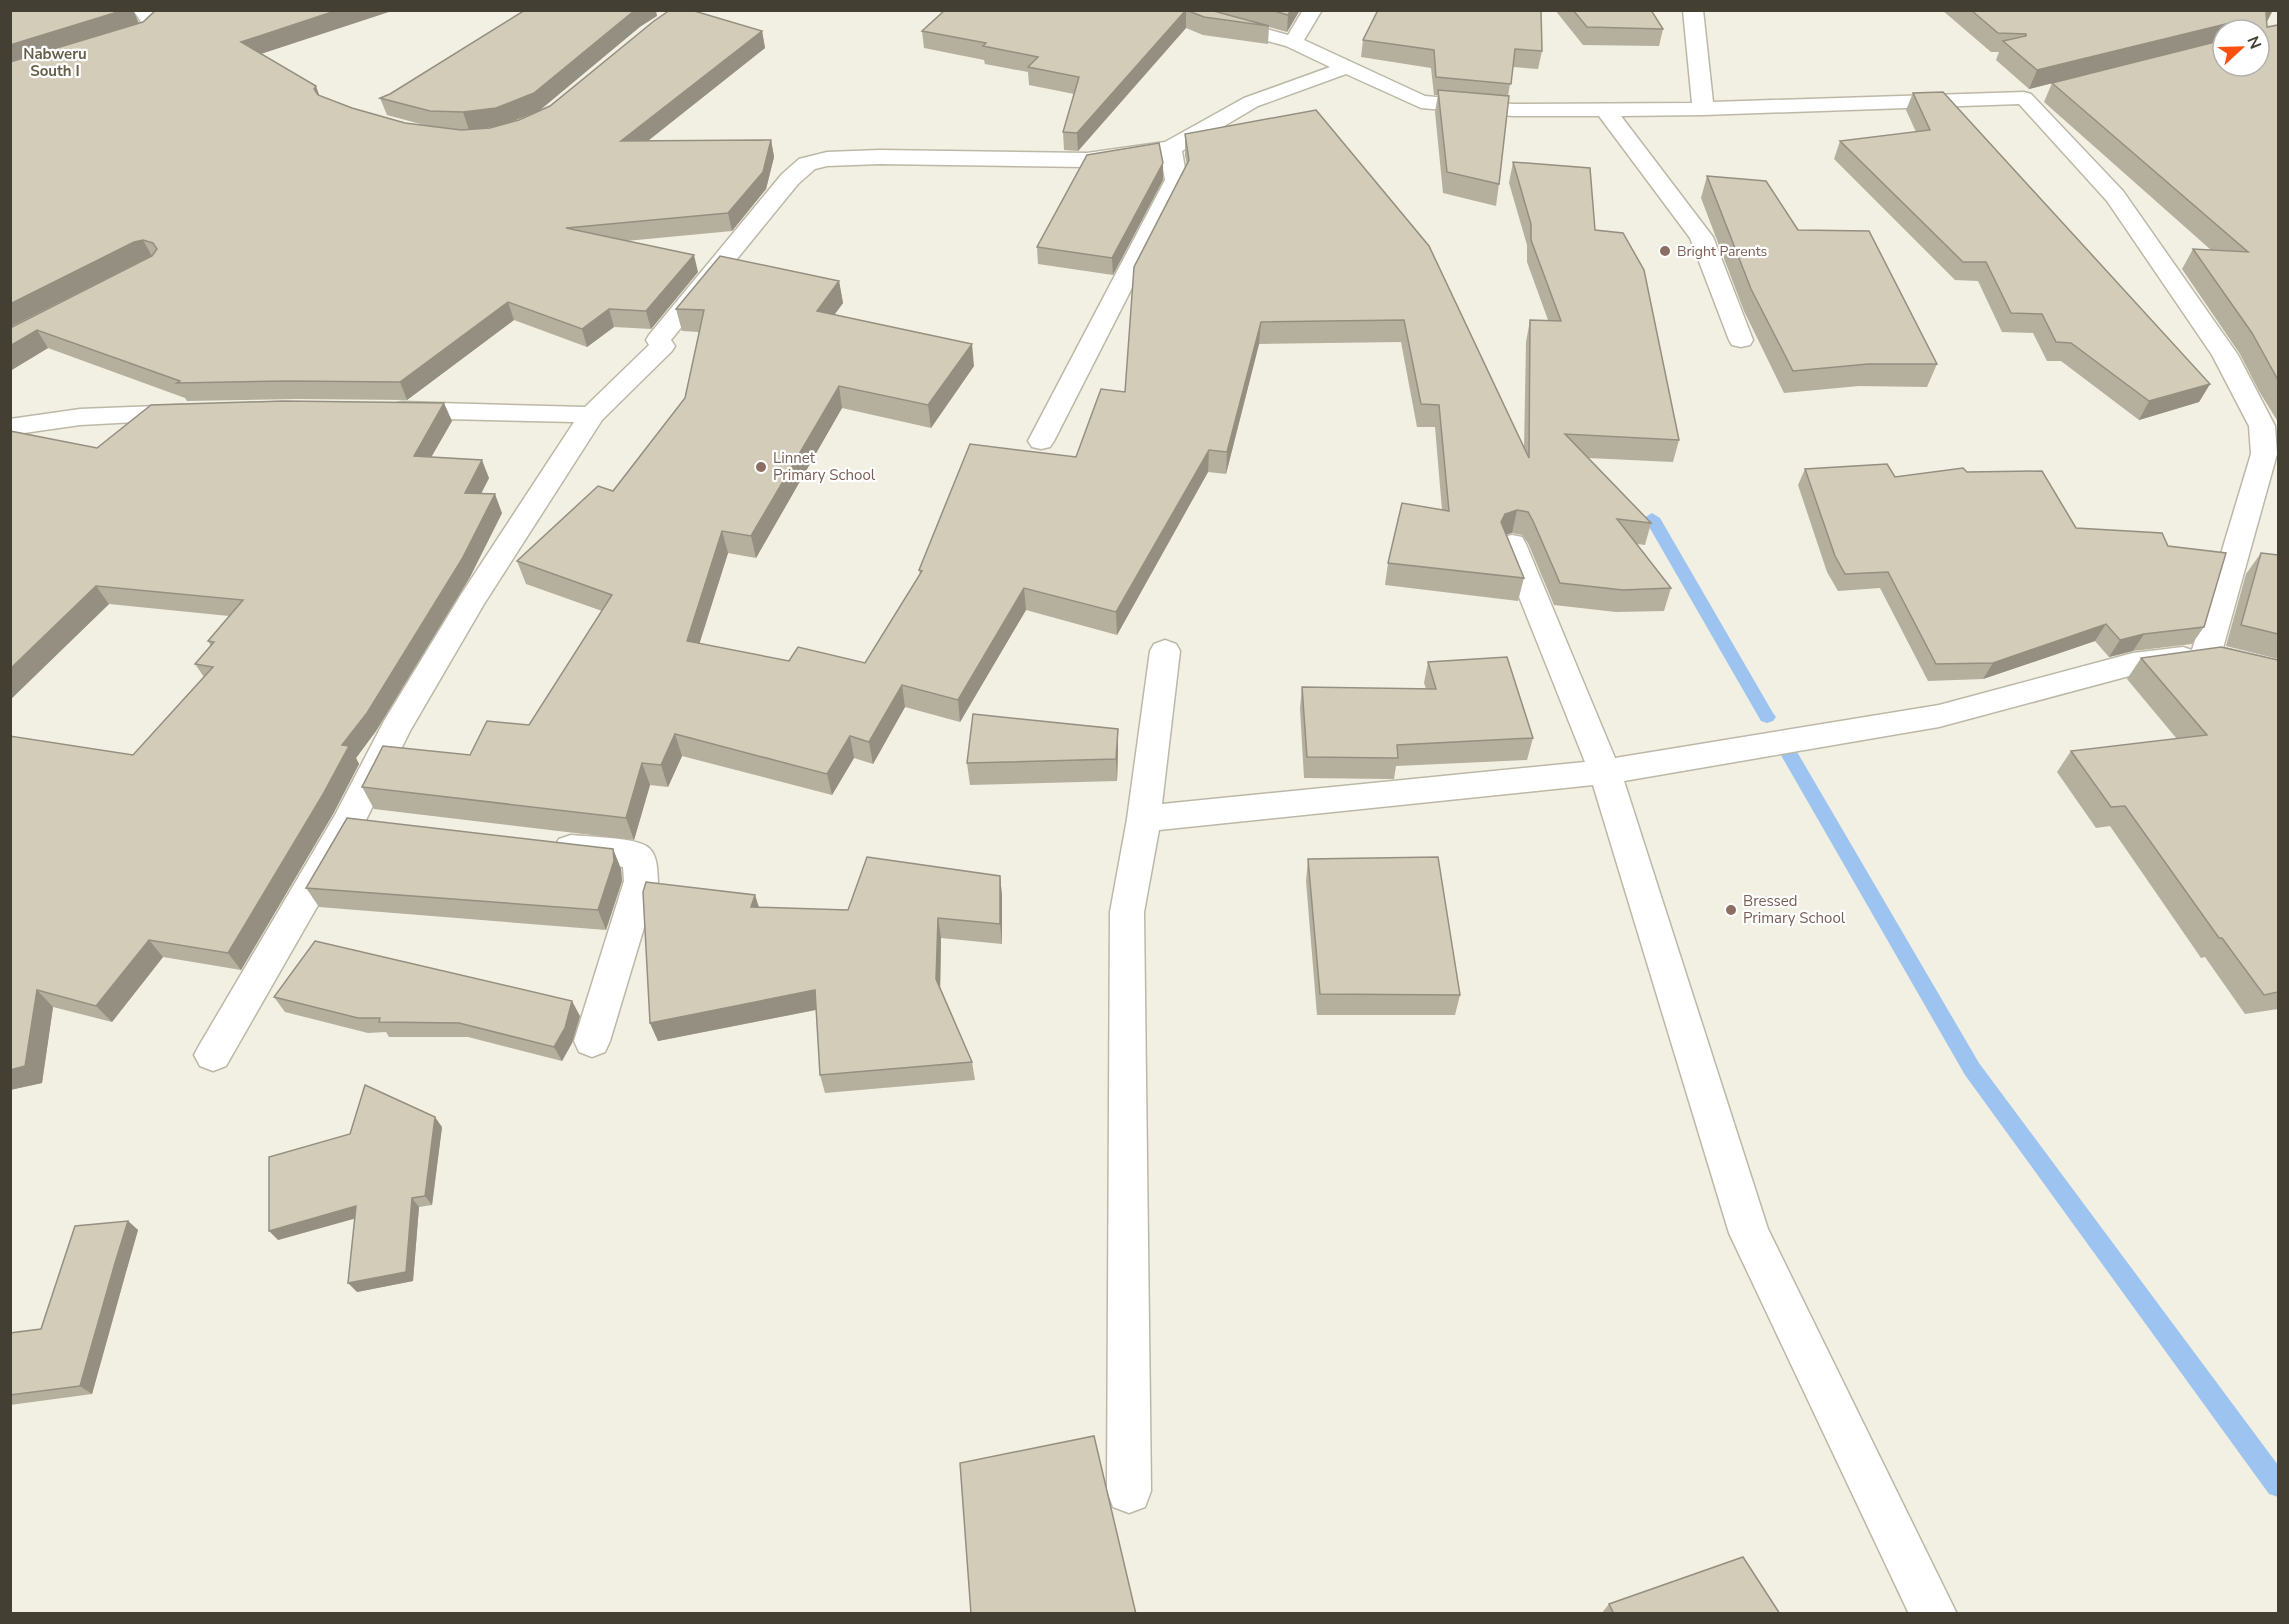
<svg xmlns="http://www.w3.org/2000/svg" width="2289" height="1624" viewBox="0 0 2289 1624" font-family="'Nunito Sans',sans-serif">
<style>
.lines{fill:none;stroke-linecap:round;stroke-linejoin:round}
.stream{fill:#9dc4f0;fill-rule:evenodd}
.minor-casing{stroke:#bdb8a6;stroke-width:3}
.minor{fill:#fff;fill-rule:evenodd}
.wall{fill:#b5af9e;fill-rule:evenodd}
.shaded-wall{fill:#948f81}
.building{fill:#d3ccb8;stroke:#948f81;stroke-width:1.5}
.education-dot{fill:#8d6e63;stroke:#fff;stroke-width:2}
.labels{text-anchor:middle;dominant-baseline:central;stroke-width:4.5;stroke-linejoin:round;paint-order:stroke}
.far-education-label{font-size:14px;fill:#785e54;stroke:#fff;text-anchor:start}
.far-quarter-label{font-size:15px;font-weight:bold;fill:#665f4a;stroke:#fff}
.education-label{font-size:15px;fill:#785e54;stroke:#fff;text-anchor:start}
</style>
<rect width="100%" height="100%" fill="#f2efe3"/>
<g class="lines">
<g class="stream">
<path d="M1652,513L1660,518L1773,713L1776,717L1773,721L1767,723L1761,721L1644,518Z"/>
<path d="M1787,744L1793,745L1979,1063L2278,1465V1497L2269,1494L1965,1075L1778,750L1781,745Z"/>
</g>
<defs>
<g id="minor">
<path d="M133,10H153L161,19L162,25C153,38 127,47 112,43L109,39C116,30 132,31 142,23Z"/>
<path d="M1165,10H1198L1288,35L1303,10H1322L1304,40L1425,96L1513,104L1692,103L1683,10H1703L1713,102L2024,92L2031,94L2123,191L2238,355L2275,426L2277,454L2223,648L2278,661V683L2195,663L2194,666L2133,675L1939,727L1624,781L1768,1229L1957,1614H1909L1729,1233L1593,785L1159,830L1144,912L1151,1491L1145,1507L1129,1513L1113,1507L1107,1491L1110,912L1127,819L1150,651L1154,644L1165,640L1176,644L1180,651L1162,804L1585,762L1498,544L1502,537L1512,535L1522,537L1526,544L1615,758L1939,705L2133,653L2183,647L2192,650L2251,454L2249,426L2212,355L2107,201L2019,104L1703,115L1621,116L1713,237L1753,340L1750,345L1741,347L1732,345L1729,340L1690,238L1599,116H1513L1421,108L1346,74L1258,106L1182,151L1187,180L1054,441L1050,447L1041,449L1032,447L1028,441L1165,180L1161,156L1087,167L880,164L827,166L815,169L798,184L671,340L675,346L672,351L602,420L484,604L410,731L361,830L226,1066L213,1071L200,1066L194,1055L200,1044L335,815L384,721L462,593L574,422L402,418L393,416L389,410L393,404L402,402L585,407L649,345L646,340L649,335L782,174L799,159L827,152L880,150L1087,153L1165,142L1244,98L1330,67L1286,46L1167,14Z"/>
<path d="M183,405L192,407L196,413L192,419L80,425L10,435V419L80,409Z"/>
<path d="M571,835C587,837 641,837 650,849C658,858 657,870 658,881L610,1041L605,1052L592,1057L579,1052L574,1041L624,881L623,867L571,861L559,857L554,848L559,839Z"/>
</g>
</defs>
<use href="#minor" class="minor-casing"/>
<use href="#minor" class="minor"/>
</g>
<g class="wall">
<path d="M10,10L139,23L262,54L320,96L352,108L405,123L424,125L387,115L380,98L657,16L641,26L508,123L519,120L762,31L765,48L648,141L771,140L774,157L766,189L732,231L626,241L698,272L651,329L614,327L587,347L514,320L407,400L297,399L187,401L185,398L48,348L10,371V328L146,259L10,327ZM495,127L490,128L461,130L453,129L469,130Z"/>
<path d="M945,10H1300L1287,32L1269,27L1268,44L1203,35L1186,28L1078,151L1064,150L1063,132L1074,94L1029,85L1028,72L985,64L984,60L924,48L922,31Z"/>
<path d="M1555,10H1651L1663,29L1659,46L1583,45Z"/>
<path d="M1942,10H2273L2267,21V27L2278,25V422L2259,391L2240,354L2182,269L2193,249L2211,250L2044,102L2052,83L2068,79L2029,89L1996,60L1999,52H1991ZM2223,30H2259L2223,66Z"/>
<path d="M1363,40L1542,51L1538,69L1513,67L1508,96L1499,184L1496,206L1443,193L1435,112L1438,95H1434L1431,68L1361,57Z"/>
<path d="M1913,93L2210,384L2199,402L2139,420L2061,361H2047L2033,333L2002,332L1978,281L1955,280L1834,159L1840,141L1916,132L1906,110Z"/>
<path d="M1316,110L1524,448L1526,342L1530,320H1548L1527,262V245L1509,183L1513,162L1595,230L1679,440L1673,462L1588,458L1651,523L1645,545L1637,544L1671,588L1664,611L1616,612L1554,605L1528,543L1522,535L1512,533L1506,534L1524,578L1518,601L1385,585L1388,563L1442,510L1435,427H1417L1401,342L1259,344L1226,474L1208,472L1117,635L1026,610L960,722L905,707L873,764L854,758L832,795L682,756L668,787L650,785L634,840L374,809L362,787L470,755L529,725L602,611L526,584L517,561L613,491L685,398L699,332L682,331L676,309L839,281L843,303L834,315L974,366L931,428L842,408L756,558L728,553L699,644L789,661L865,663L920,575L919,570L1076,457L1125,392L1187,165L1185,155V134Z"/>
<path d="M1163,163V180L1113,275L1038,264L1037,247Z"/>
<path d="M1707,176L1798,230L1937,364L1927,387L1859,386L1784,393L1744,311L1701,198Z"/>
<path d="M452,421L431,457L489,478L481,494L502,513L470,577L376,731L356,758L359,764L333,814L241,970L163,957L112,1022L53,1007L42,1083L10,1090V736L133,755L204,677L195,664L211,646L208,641L229,616L109,604L10,700L97,448Z"/>
<path d="M1805,469L1895,477L1967,472L2076,528L2204,627L2192,644L2133,651L2109,657L2095,641L1983,679L1928,681L1880,588L1838,591L1827,572L1798,485Z"/>
<path d="M2261,553L2278,555V659L2226,646L2246,574Z"/>
<path d="M2141,658L2278,660V1009L2245,1014L2205,957L2201,958L2110,826L2096,828L2057,772L2071,751L2177,739L2127,679Z"/>
<path d="M1428,662L1533,738L1527,760L1396,766L1394,779H1389L1304,778L1300,708L1302,687L1426,689L1424,683Z"/>
<path d="M1118,751L1117,781L970,785L967,763Z"/>
<path d="M613,849L621,869L622,881L606,930L319,907L306,888Z"/>
<path d="M1308,859L1460,995L1455,1015H1317L1306,881Z"/>
<path d="M1000,876L1002,896V944L941,938L940,987L972,1062L975,1080L825,1093L820,1075L816,1010L658,1041L650,1023L755,895L759,908L848,910Z"/>
<path d="M274,997L580,1016L572,1043L562,1061L468,1037H389L386,1032L368,1033L285,1012Z"/>
<path d="M442,1127L432,1205L419,1207L413,1281L357,1292L355,1218L278,1240Z"/>
<path d="M128,1221L138,1230L126,1272L92,1394L10,1405V1333L41,1329Z"/>
<path d="M1609,1604L1780,1614H1601Z"/>
</g>
<g class="shaded-wall">
<path d="M124,10H133L139,23L10,64V45Z"/>
<path d="M338,10H395L249,58L241,42Z"/>
<path d="M635,10H656L657,16L641,26L539,111L501,126L469,130L463,112Z"/>
<path d="M1186,10V28L1078,151L1077,133Z"/>
<path d="M1291,10H1300L1287,32L1288,15Z"/>
<path d="M2273,10L2263,29L2266,13Z"/>
<path d="M2234,22L2230,30H2223V41L2029,89L2037,70Z"/>
<path d="M762,31L765,48L626,158L621,141Z"/>
<path d="M316,86L322,103L314,89Z"/>
<path d="M771,140L774,157L766,189L732,231L728,213Z"/>
<path d="M1163,163V180L1113,275L1112,258Z"/>
<path d="M143,240L153,258L143,260L10,327V304L134,242Z"/>
<path d="M694,255L698,272L651,329L646,311Z"/>
<path d="M839,281L843,303L821,333L817,311Z"/>
<path d="M508,302L514,320L407,400L400,382Z"/>
<path d="M609,309L614,327L587,347L582,329Z"/>
<path d="M1261,322L1259,344L1226,474L1227,452Z"/>
<path d="M37,330L48,348L10,371V346Z"/>
<path d="M972,344L974,366L931,428L928,405Z"/>
<path d="M2210,384L2199,402L2139,420L2149,401Z"/>
<path d="M839,386L842,408L756,558L751,536Z"/>
<path d="M444,403L452,421L421,475L414,456Z"/>
<path d="M1209,450L1208,472L1117,635L1116,612Z"/>
<path d="M482,460L489,478L472,511L465,493Z"/>
<path d="M495,494L502,513L470,577L376,731L356,758L359,764L333,814L241,970L228,953L342,745Z"/>
<path d="M1517,510L1512,533L1500,536L1501,522L1505,514Z"/>
<path d="M722,531L728,553L693,664L687,641Z"/>
<path d="M96,586L109,604L10,700V669Z"/>
<path d="M1024,588L1026,610L960,722L958,700Z"/>
<path d="M2106,624L2095,641L1983,679L1993,663Z"/>
<path d="M2144,634L2133,651L2109,657L2120,640Z"/>
<path d="M902,685L905,707L873,764L869,742Z"/>
<path d="M1118,729V751L1117,781L1116,759Z"/>
<path d="M675,734L682,756L668,787L661,765Z"/>
<path d="M850,736L854,758L832,795L827,774Z"/>
<path d="M642,763L650,785L634,840L626,818Z"/>
<path d="M613,849L621,869L622,881L606,930L598,910Z"/>
<path d="M1000,876L1002,896V944L1000,924Z"/>
<path d="M755,895L761,914L751,907Z"/>
<path d="M938,918L941,938L940,998L936,979Z"/>
<path d="M149,940L163,957L112,1022L96,1006Z"/>
<path d="M37,990L53,1007L42,1083L10,1090V1070Z"/>
<path d="M815,990L820,1009L658,1041L650,1023Z"/>
<path d="M572,1001L580,1016L572,1043L562,1061L554,1047Z"/>
<path d="M435,1117L442,1127L432,1205L425,1196Z"/>
<path d="M412,1198L419,1207L413,1281L357,1292L348,1283Z"/>
<path d="M356,1206L364,1216L278,1240L269,1231Z"/>
<path d="M128,1221L138,1230L126,1272L92,1394L80,1386L115,1263Z"/>
</g>
<g class="building">
<path d="M10,10H124L10,45Z"/>
<path d="M156,10H338L241,42L316,86L314,89L318,95L352,108L405,123L461,130L490,128L519,120L550,106L654,21L670,10H691L762,31L621,141L771,140L763,172L728,213L566,228L694,255L646,311L609,309L582,329L508,302L400,382L288,381L177,383L180,381L37,330L10,346V328L152,256L157,249L153,243L143,240L134,242L10,304V62L143,22Z"/>
<path d="M525,10H635L534,93L496,108L463,112L430,111L380,98L390,94Z"/>
<path d="M945,10H1186L1077,133L1063,132L1079,77L1028,67L1038,57L983,46L986,43L922,31Z"/>
<path d="M1186,10H1210L1269,26L1204,17Z"/>
<path d="M1271,10H1291L1288,15Z"/>
<path d="M1378,10H1541L1542,51L1515,49L1511,84L1436,77L1434,50L1363,40Z"/>
<path d="M1573,10H1651L1663,29L1587,27Z"/>
<path d="M1971,10H2272L2266,13L2267,27L2278,25V380L2252,333L2193,249L2248,252L2052,83L2223,40V66H2259V30H2234V22L2037,70L2003,41L2026,36V34L1998,33Z"/>
<path d="M1438,90L1509,96L1499,184L1447,172Z"/>
<path d="M1943,92L2210,384L2149,401L2071,343L2056,342L2042,314L2011,313L1986,262H1963L1840,141L1930,130L1913,93Z"/>
<path d="M1316,110L1429,246L1529,458L1530,320L1561,321L1531,240V224L1513,162L1590,168L1595,230L1623,233L1644,270L1679,440L1565,434L1651,523L1617,519L1671,588L1623,590L1560,583L1533,521L1528,512L1517,510L1505,514L1501,522L1524,578L1388,563L1402,503L1449,511L1439,405L1421,404L1404,320L1261,322L1227,452L1209,450L1116,612L1024,588L958,700L902,685L869,742L850,736L827,774L675,734L661,765L642,763L626,818L362,787L383,746L470,755L487,721L529,725L612,595L517,561L598,486L613,491L685,398L704,310L676,309L720,256L839,281L817,311L972,344L928,405L839,386L751,536L722,531L687,641L789,661L798,647L865,663L922,571L919,570L970,444L1076,457L1101,389L1125,392L1134,267L1189,160L1185,134Z"/>
<path d="M1159,143L1163,163L1112,258L1037,247L1087,155Z"/>
<path d="M1707,176L1766,181L1798,230L1869,231L1937,364H1868L1793,371L1751,289Z"/>
<path d="M283,401L444,403L414,456L482,460L465,493L495,494L462,559L367,713L342,745L349,746L322,796L228,953L149,940L96,1006L37,990L25,1066L10,1070V736L133,755L213,667L195,664L214,642L208,641L243,600L96,586L10,669V431L97,448L151,405Z"/>
<path d="M1887,464L1895,477L1963,468L1967,472L2042,471L2076,528L2162,533L2168,546L2226,553L2204,627L2144,634L2120,640L2106,624L1993,663L1936,664L1888,572L1845,574L1835,556L1805,469Z"/>
<path d="M2261,553L2278,555V634L2241,625Z"/>
<path d="M2221,647L2278,660V992L2264,995L2222,938H2219L2125,806L2111,807L2071,751L2207,735L2141,658Z"/>
<path d="M1507,657L1533,738L1397,745L1398,758H1393L1307,757L1302,687L1436,689L1428,662Z"/>
<path d="M973,714L1118,729L1116,759L967,763Z"/>
<path d="M347,818L613,849L614,861L598,910L306,888Z"/>
<path d="M867,857L1000,876V924L938,918L936,979L972,1062L820,1075L815,990L650,1023L643,892L646,882L755,895L751,907L848,910Z"/>
<path d="M1438,857L1460,995L1320,994L1308,859Z"/>
<path d="M315,941L572,1001L565,1028L554,1047L459,1023L379,1022L380,1018H358L274,997Z"/>
<path d="M365,1085L435,1117L425,1196L412,1198L406,1272L348,1283L356,1206L269,1231V1157L350,1134Z"/>
<path d="M128,1221L115,1263L80,1386L10,1395V1333L41,1329L75,1226Z"/>
<path d="M1094,1436L1136,1614H971L960,1463Z"/>
<path d="M1743,1557L1780,1614H1614L1609,1604Z"/>
</g>
<g class="education-dot">
<circle cx="1665" cy="251" r="6"/>
<circle cx="761" cy="467" r="6"/>
<circle cx="1731" cy="910" r="6"/>
</g>
<g class="labels">
<g class="far-education-label">
<text x="1677" y="251">Bright Parents</text>
</g>
<g class="far-quarter-label">
<text x="55" y="54">Nabweru<tspan x="55" dy="17">South I</tspan></text>
</g>
<g class="education-label">
<text x="773" y="458">Linnet<tspan x="773" dy="17">Primary School</tspan></text>
<text x="1743" y="901">Bressed<tspan x="1743" dy="17">Primary School</tspan></text>
</g>
</g>
<rect width="2289" height="1624" fill="none" stroke="#433f33" stroke-width="24"/>
<g transform="translate(2241 48) rotate(68)"><circle r="28" fill="#ffffff" stroke="#b4b2ad" stroke-width="1.5"/>
<path d="M0-4.5L10 22L0 15L-10 22Z" fill="#fc5010"/>
<text y="-9" font-size="16" font-weight="bold" text-anchor="middle" fill="#433f33">N</text>
</g>
</svg>
